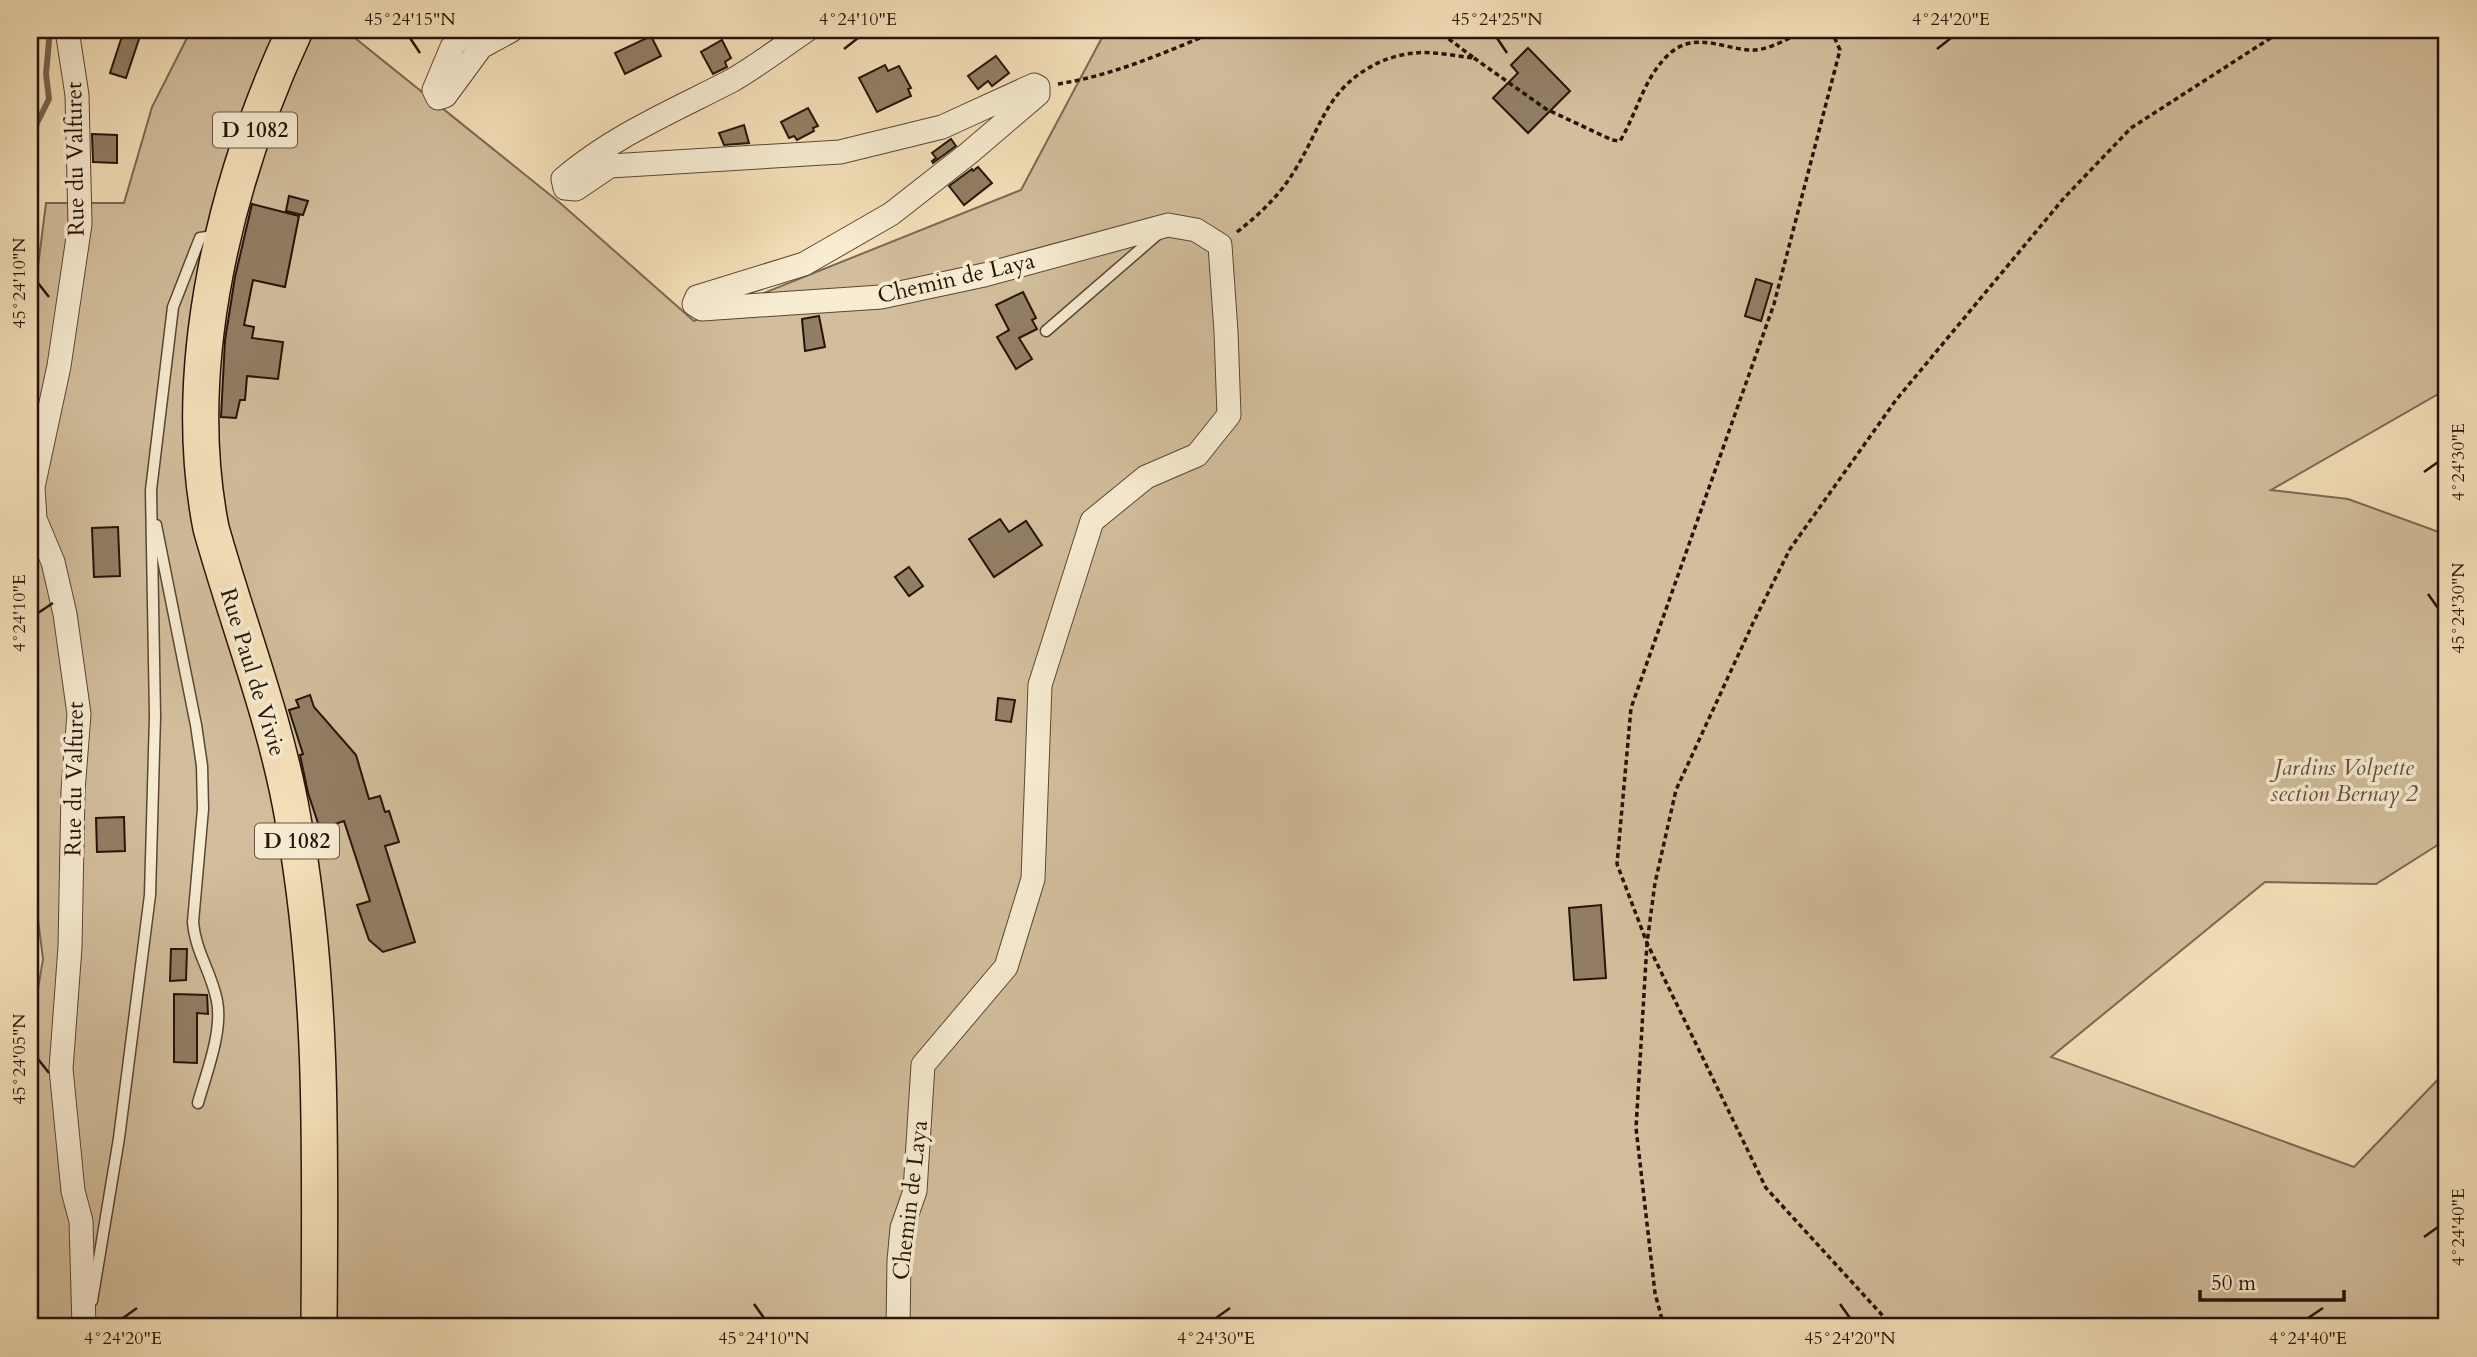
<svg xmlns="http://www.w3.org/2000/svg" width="2477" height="1357" viewBox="0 0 2477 1357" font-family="Cardo,serif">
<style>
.green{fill:#d2be9c;stroke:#7c6852;stroke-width:2}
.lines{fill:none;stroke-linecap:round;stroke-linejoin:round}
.stream{stroke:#79654f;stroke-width:6}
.building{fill:#927e65;stroke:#271309;stroke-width:2}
.service-casing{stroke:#5a4635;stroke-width:13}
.minor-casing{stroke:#5a4635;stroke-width:25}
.primary-casing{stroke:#271309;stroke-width:38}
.path{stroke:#271309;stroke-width:3.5;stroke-dasharray:5 3.5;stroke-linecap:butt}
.service{stroke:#f8ecd2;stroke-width:10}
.minor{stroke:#f8ecd2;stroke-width:23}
.primary{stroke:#f5e1ba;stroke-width:35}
.ticks{fill:none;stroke:#271309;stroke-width:2.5}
.labels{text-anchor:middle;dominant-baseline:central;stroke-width:7;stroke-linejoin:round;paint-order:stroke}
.shield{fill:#f8ecd2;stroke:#665445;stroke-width:2}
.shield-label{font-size:21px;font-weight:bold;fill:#271309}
.street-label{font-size:23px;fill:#271309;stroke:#f8ecd2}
.park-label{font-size:23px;font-style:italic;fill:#634f3c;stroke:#f8ecd2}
.neatline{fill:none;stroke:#271309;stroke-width:2.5}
.ticks-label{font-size:18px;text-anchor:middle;fill:#271309}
</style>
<rect width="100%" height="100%" fill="#f5e1ba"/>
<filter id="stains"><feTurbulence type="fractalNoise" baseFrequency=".00286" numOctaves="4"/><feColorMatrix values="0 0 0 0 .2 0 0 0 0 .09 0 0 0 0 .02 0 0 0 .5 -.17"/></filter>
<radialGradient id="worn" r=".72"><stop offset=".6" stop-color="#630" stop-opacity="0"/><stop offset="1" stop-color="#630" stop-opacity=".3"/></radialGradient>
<path class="green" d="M191,30H345L559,202L694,321L1021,190L1106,30H2447V389L2271,490L2348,499L2447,535V839L2376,884L2265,882L2051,1057L2354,1167L2447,1070V1327H30V1037L43,959L30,857V698L35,665L30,632V330L46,203H124L152,107Z"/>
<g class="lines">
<path class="stream" d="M30,137L49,99L46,74L50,30"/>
</g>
<g class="building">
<path d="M124,30H142L126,78L110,73Z"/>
<path d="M651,36L661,56L625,74L615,53Z"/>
<path d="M722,40L731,58L725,62L727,67L713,74L701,52Z"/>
<path d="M1528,48L1570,91L1528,133L1493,98L1518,73L1511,65Z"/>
<path d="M996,56L1009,73L992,86L988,81L978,89L968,76Z"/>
<path d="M885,65L888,71L899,66L911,88L908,89L911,96L877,112L859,78Z"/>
<path d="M808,108L818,126L813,128L814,131L797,140L794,136L789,138L781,122Z"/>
<path d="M744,125L749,143L724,145L719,133Z"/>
<path d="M92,134L117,135V163L93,162Z"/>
<path d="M951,139L956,146L933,163L932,161L936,158L932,153Z"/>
<path d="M978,167L992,183L964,205L949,186L972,169L973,171Z"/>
<path d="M289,196L308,201L303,215L286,211Z"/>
<path d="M252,204L299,216L285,287L253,280L244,325L254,327L252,338L283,342L278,379L247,376L245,400H240L236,418L221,417L225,340L235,277Z"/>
<path d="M1756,279L1772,284L1761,321L1745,316Z"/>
<path d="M1023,292L1036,318L1032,320L1037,329L1019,338L1032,359L1016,369L997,337L1009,330L996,305Z"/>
<path d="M819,316L825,347L805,351L802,319Z"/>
<path d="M1000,519L1009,532L1026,521L1042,545L994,577L969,539Z"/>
<path d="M118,527L120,576L94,577L92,528Z"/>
<path d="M909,567L923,586L909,596L895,577Z"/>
<path d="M310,695L314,707L356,755L369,799L380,796L385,812L389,811L399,842L385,846L415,942L383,952L369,940L357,905L370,901L344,821L320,829L308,793L300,755L303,754L289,710L299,707L296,700Z"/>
<path d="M998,698L1015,700L1011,722L996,720Z"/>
<path d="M124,817L125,851L97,852L96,818Z"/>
<path d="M1601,905L1606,978L1574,980L1569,908Z"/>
<path d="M171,949H187L186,980L170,981Z"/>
<path d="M174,994L207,995L208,1014L197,1013V1063L174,1062Z"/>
</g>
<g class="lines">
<defs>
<g id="service">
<path d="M1046,331L1158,234"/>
<path d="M156,525L196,725L202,766L203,809L193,922C195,951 212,973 217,1001C223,1031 206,1074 198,1103"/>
<path d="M92,1301L119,1138L150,895L155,716L151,490L173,307L200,238L220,235"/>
</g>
<g id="minor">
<path d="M67,30L77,95L80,224L59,366L33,487L35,519L53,562L65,614L79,714L73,791L70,947L61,1069L73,1191L81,1221L84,1327"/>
<path d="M466,30L452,47L434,90L438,98L445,96L481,47L512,30"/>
<path d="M807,30C782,47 757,66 731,81C673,111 613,136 563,179L565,188L576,189L610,166L840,152L942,127L1034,85L1038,87V94L969,153L891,214L804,264L697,297L694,304L702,309L881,297L984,275L1168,225L1196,230L1220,245L1226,332L1229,415L1197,455L1146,477L1092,521L1040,685L1033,879L1006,967L923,1065L915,1191L902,1228L899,1261L898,1327"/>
</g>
<path id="primary" d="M295,30C226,178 179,366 211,528C238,625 276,720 293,819C324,987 320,1157 319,1327"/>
</defs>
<use href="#service" class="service-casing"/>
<use href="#minor" class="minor-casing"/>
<use href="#primary" class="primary-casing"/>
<g class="path">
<path d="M1831,30L1840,50L1774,304L1631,708L1617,864L1647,943L1766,1188L1893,1327"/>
<path d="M1474,58L1546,109L1612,140L1620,141C1637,113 1643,80 1667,56C1692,31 1719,47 1748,50C1765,52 1789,39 1803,30"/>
<path d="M1058,84C1115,75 1166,52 1219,30"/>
<path d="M1237,232C1260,214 1280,195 1295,170C1321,128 1326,90 1374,65C1385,59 1401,54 1415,53C1433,51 1455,56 1474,58L1437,30"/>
<path d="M1664,1327L1655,1293L1636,1128L1647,943L1655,883L1676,790L1753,623L1790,549L1896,400L2064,198L2131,128L2283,30"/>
</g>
<use href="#service" class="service"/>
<use href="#minor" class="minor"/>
<use href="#primary" class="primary"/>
</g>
<path class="ticks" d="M410,38L420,53M1497,38L1507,53M844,49L858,38M1937,49L1951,38M38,283L49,297M2424,472L2438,462M2428,594L2438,608M38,613L53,603M38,1059L49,1073M2424,1237L2438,1227M754,1304L764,1318M1840,1304L1850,1318M123,1318L137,1308M1216,1318L1230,1308M2308,1318L2323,1308"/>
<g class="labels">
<g class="shield">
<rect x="213" y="112.5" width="84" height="35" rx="5"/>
<rect x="255" y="823.5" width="84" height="35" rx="5"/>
</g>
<g class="shield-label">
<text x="255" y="130">D 1082</text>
<text x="297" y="841">D 1082</text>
</g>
<g class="street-label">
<text transform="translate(75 159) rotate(-91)">Rue du Valfuret</text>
<text transform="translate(956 278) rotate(-13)">Chemin de Laya</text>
<text transform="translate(253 672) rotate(73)">Rue Paul de Vivie</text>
<text transform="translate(74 779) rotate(-89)">Rue du Valfuret</text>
<text transform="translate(910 1200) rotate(-83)">Chemin de Laya</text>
</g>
<g class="park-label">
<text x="2344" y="767">Jardins Volpette<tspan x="2344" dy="26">section Bernay 2</tspan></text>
</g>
</g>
<rect width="2477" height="1357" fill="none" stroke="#f5e1ba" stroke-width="77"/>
<path d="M2200 1290v10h144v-10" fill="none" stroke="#271309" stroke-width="3.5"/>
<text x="2211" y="1290" font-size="21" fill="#271309" stroke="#f8ecd2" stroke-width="5" paint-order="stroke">50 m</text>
<rect x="38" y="38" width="2400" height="1280" class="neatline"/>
<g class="ticks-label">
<text x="410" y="25">45°24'15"N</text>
<text x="858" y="25">4°24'10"E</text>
<text x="1497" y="25">45°24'25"N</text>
<text x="1951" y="25">4°24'20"E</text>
<text transform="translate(19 283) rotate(-90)" y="6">45°24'10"N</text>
<text transform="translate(2458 462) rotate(-90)" y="6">4°24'30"E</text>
<text transform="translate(2458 608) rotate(-90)" y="6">45°24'30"N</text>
<text transform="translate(19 613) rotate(-90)" y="6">4°24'10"E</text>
<text transform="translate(19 1059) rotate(-90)" y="6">45°24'05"N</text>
<text transform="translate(2458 1227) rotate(-90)" y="6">4°24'40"E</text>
<text x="123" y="1344">4°24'20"E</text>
<text x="764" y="1344">45°24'10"N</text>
<text x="1216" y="1344">4°24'30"E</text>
<text x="1850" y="1344">45°24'20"N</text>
<text x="2308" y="1344">4°24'40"E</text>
</g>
<rect width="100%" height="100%" filter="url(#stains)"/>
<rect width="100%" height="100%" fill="url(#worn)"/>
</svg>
